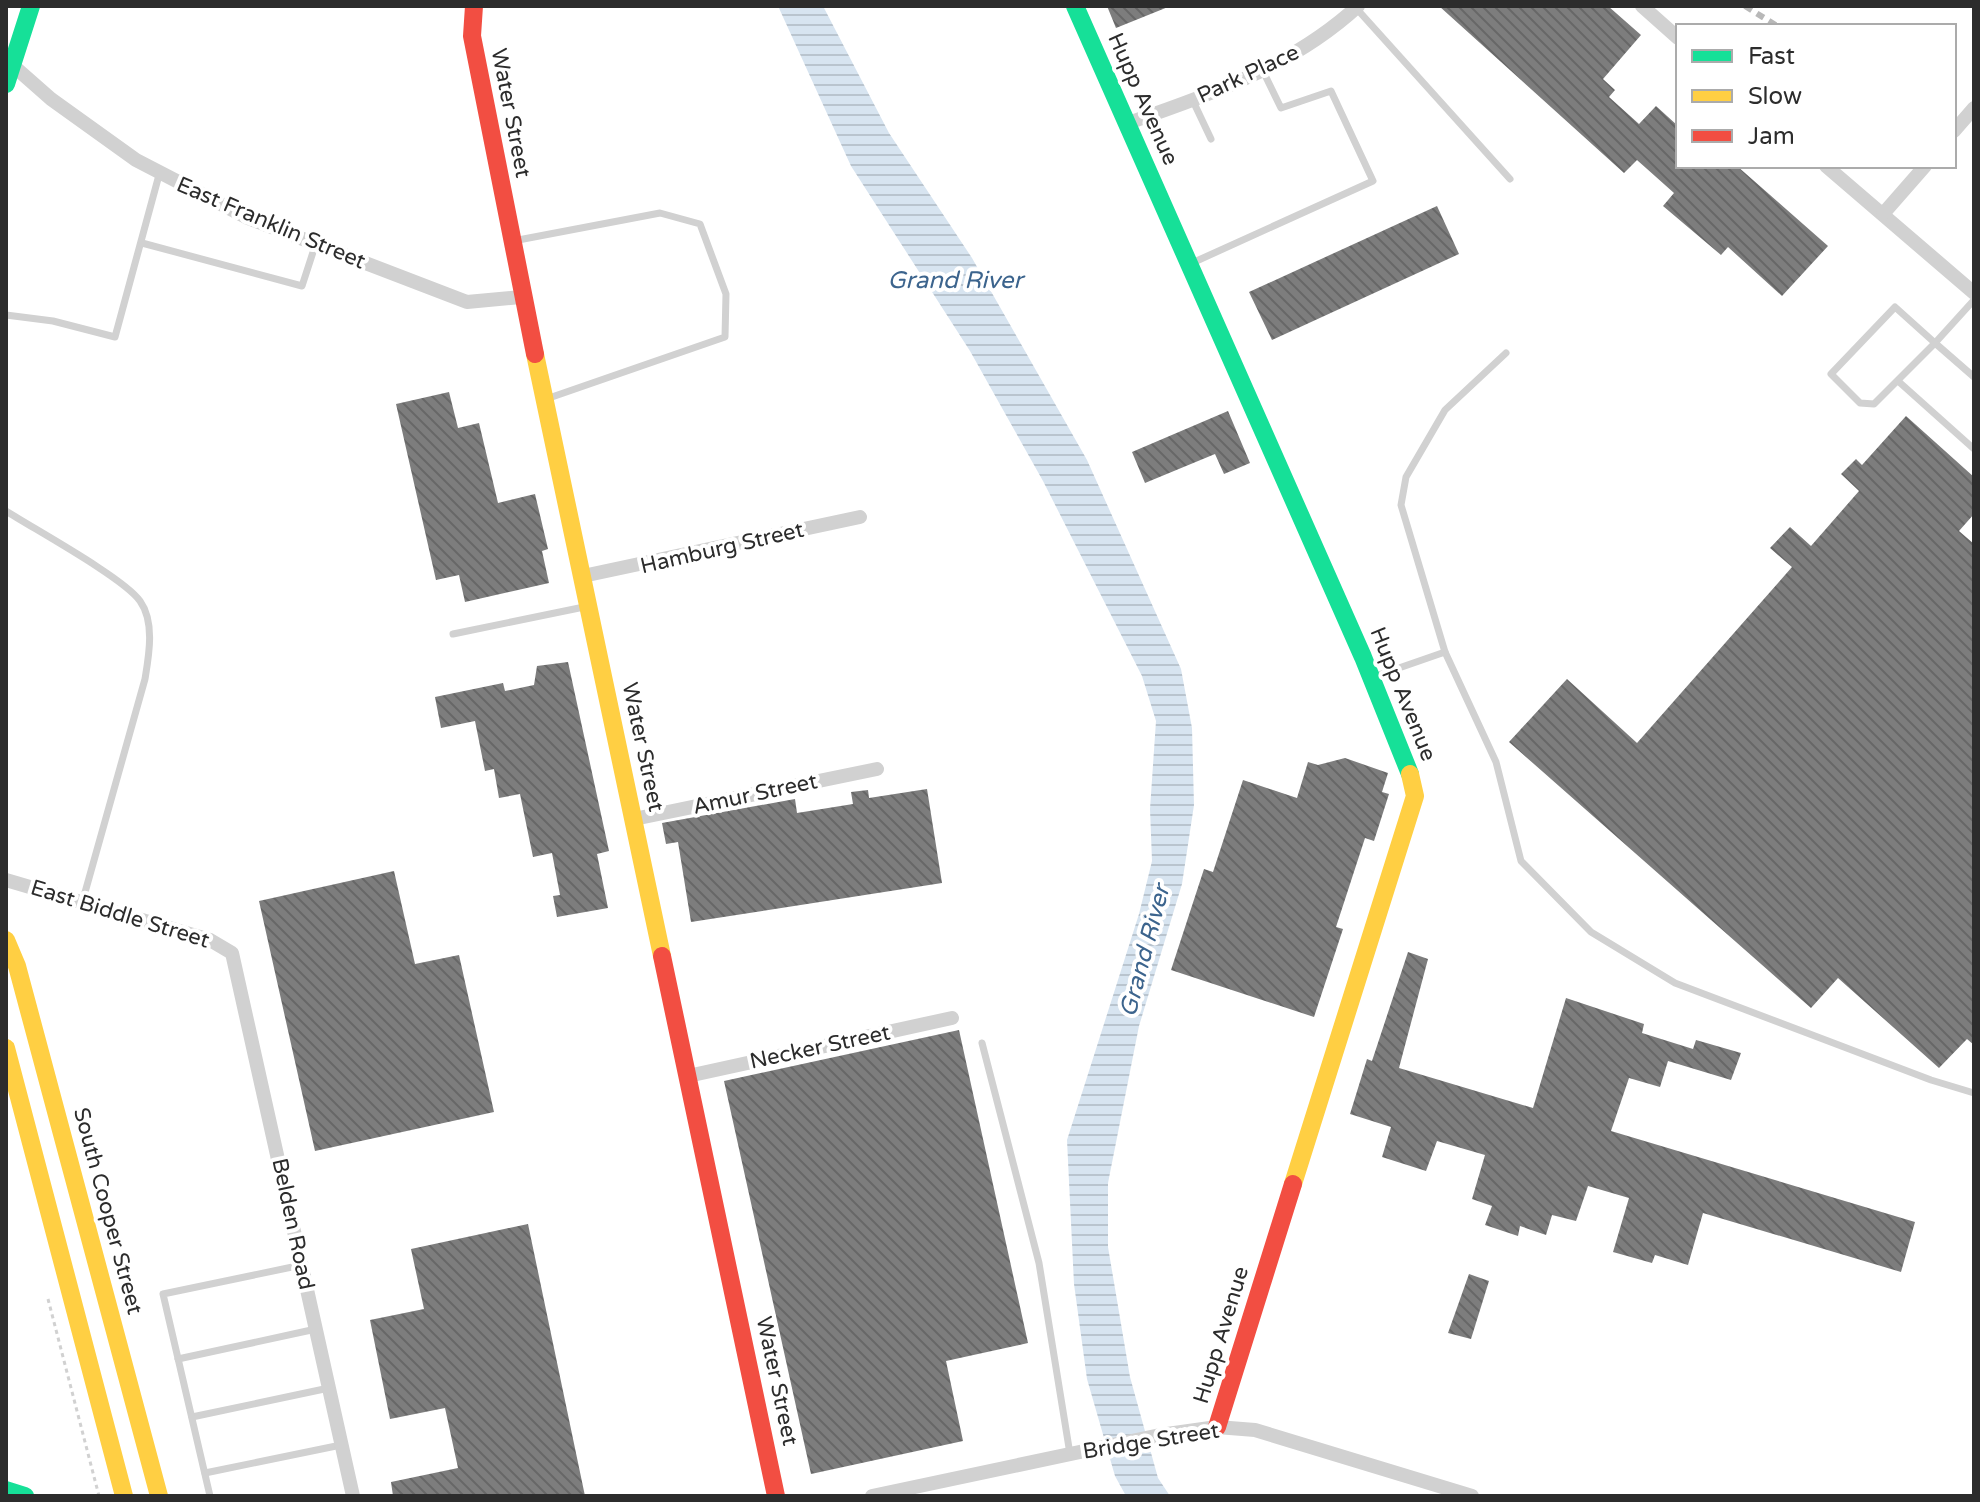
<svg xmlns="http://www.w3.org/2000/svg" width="1980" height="1502" viewBox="0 0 1980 1502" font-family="'Varela Round',sans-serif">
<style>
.water{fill:url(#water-rules)}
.building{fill:url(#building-back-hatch)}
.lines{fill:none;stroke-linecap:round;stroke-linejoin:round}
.path{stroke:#d1d1d1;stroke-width:3;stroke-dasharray:4 4;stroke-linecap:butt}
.lane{stroke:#d1d1d1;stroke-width:7}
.street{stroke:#d1d1d1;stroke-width:14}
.fast{stroke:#16e098;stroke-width:18}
.slow{stroke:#ffcf43;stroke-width:18}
.jam{stroke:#f24e42;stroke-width:18}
.rail{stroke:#b8b8b8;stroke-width:6;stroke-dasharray:8 6;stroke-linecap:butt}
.labels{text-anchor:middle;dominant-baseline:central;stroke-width:8;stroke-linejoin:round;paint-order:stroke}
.street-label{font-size:22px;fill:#2c2c2c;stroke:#fff}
.water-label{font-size:24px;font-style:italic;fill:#3c648d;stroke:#fff}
</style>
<defs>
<pattern id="water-rules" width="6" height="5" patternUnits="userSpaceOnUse" patternTransform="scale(2)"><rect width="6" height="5" fill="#d7e4f0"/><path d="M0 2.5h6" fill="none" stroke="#b9c4ce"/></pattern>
<pattern id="building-back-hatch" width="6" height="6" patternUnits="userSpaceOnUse" patternTransform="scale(2)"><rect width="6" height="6" fill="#7d7d7d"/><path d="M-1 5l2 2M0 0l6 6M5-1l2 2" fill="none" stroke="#676767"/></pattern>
</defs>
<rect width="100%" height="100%" fill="#fff"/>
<path class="water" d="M778,6H823L889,133L972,258L1087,460L1181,669L1192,728L1194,805L1182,884L1139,1026L1108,1183V1247L1130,1377L1158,1478L1170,1496H1126L1115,1476L1087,1379L1074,1284L1067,1140L1139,914L1152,861L1150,809L1156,721L1142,676L1043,481L970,351L851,166Z"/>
<g class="building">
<path d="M1107,6H1168V7L1116,28Z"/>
<path d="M1439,6H1608L1641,35L1603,79L1615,90L1609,97L1639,124L1656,106L1678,126V166H1737L1828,246L1782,296L1728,247L1721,255L1663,206L1674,193L1637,160L1624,173Z"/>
<path d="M1437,206L1459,254L1272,340L1249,292Z"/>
<path d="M449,392L458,428L479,423L498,503L535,494L548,549L542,551L549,583L465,602L459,575L436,580L396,404Z"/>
<path d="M1228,411L1250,463L1224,474L1215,454L1145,483L1132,452Z"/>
<path d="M1906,416L1974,477V514L1959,531L1974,544V1045L1967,1039L1939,1068L1838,978L1811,1008L1509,742L1567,679L1637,743L1792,567L1770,548L1790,527L1811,546L1859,491L1841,474L1856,459L1862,465Z"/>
<path d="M568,662L609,851L597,854L608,908L557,917L553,896L560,895L552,853L533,857L520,794L499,798L494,769L485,771L475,721L441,728L435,697L503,683L505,691L534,685L537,666Z"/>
<path d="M1345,758L1388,773L1382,792L1389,794L1374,841L1365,838L1336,927L1343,929L1314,1017L1171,970L1204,869L1213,872L1243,780L1297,798L1308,762L1318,765Z"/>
<path d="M927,789L942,883L691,922L678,842L666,844L662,823L795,799L797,813L853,804L851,792L868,790L869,798Z"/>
<path d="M394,871L415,964L459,955L494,1112L315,1151L259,901Z"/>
<path d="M1408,952L1428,959L1399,1068L1533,1108L1566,998L1644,1024L1642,1033L1693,1049L1696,1040L1741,1053L1731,1080L1668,1061L1660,1087L1629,1078L1611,1131L1915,1222L1901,1272L1703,1213L1688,1265L1655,1255L1652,1263L1613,1252L1629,1198L1588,1186L1576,1221L1552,1215L1546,1235L1520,1226L1518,1236L1485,1225L1492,1206L1472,1199L1485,1155L1437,1141L1426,1171L1382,1157L1391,1127L1350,1114L1367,1059L1372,1061Z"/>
<path d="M959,1030L1028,1343L946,1361L963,1441L811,1474L724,1081Z"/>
<path d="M528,1224L585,1496H393L391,1482L458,1468L445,1408L390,1419L370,1320L424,1309L411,1249Z"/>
<path d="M1469,1274L1489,1281L1471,1339L1448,1333Z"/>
</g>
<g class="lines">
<path class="path" d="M48,1299L99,1496"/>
<g class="lane">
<path d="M1356,8L1510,179"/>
<path d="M1193,101L1211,139"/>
<path d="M513,241L660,213L700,224L726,294L725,337L549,398"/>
<path d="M142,243L302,286L315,246"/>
<path d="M1192,263L1373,181L1331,91L1281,108L1263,71"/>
<path d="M1974,300L1935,343L1974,377"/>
<path d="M1895,307L1935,343L1874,404L1860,403L1831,374Z"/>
<path d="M6,315L53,321L115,337L159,175"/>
<path d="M1898,381L1974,449"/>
<path d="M6,511C34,529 124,578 140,601C155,622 149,655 145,679L82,903"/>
<path d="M453,634L584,607"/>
<path d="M1445,652L1401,505L1406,477L1445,410L1506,353"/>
<path d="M1373,677L1445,652L1496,762L1521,861L1591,932L1675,983L1931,1080L1974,1093"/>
<path d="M982,1043L1039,1263L1070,1454"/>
<path d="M178,1359L316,1329"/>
<path d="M192,1417L329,1388"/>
<path d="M205,1473L341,1445"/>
<path d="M210,1496L163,1294L302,1265"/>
</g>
<g class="street">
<path d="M1642,6L1678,38"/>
<path d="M9,62L51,99L136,160L248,218L467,302L521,297"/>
<path d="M1128,123C1210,95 1293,66 1358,6"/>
<path d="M1954,131L1974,108"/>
<path d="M1826,166L1974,293"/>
<path d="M1883,214L1925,166"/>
<path d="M583,576L860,517"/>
<path d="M634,819L877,769"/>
<path d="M6,880L210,940L232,953L353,1496"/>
<path d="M688,1076L952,1018"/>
<path d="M872,1496L1160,1435L1217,1427L1255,1430L1472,1496"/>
</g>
<g class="fast">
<path d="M1075,6L1363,657L1410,774"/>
<path d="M6,84L31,6"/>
<path d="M6,1490L25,1496"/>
</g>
<g class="slow">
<path d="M535,354L662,956"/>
<path d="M6,940L17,966L159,1496"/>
<path d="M6,1048L124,1496"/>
<path d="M1293,1184L1415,796L1410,774"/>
</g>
<g class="jam">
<path d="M474,6L472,36L535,354"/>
<path d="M662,956L776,1496"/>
<path d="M1217,1427L1293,1184"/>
</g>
<path class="rail" d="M1745,6L1777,26"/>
</g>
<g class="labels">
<g class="street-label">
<text transform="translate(1248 74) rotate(-25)">Park Place</text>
<text transform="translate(1143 99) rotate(66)">Hupp Avenue</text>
<text transform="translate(511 113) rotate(79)">Water Street</text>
<text transform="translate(271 223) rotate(23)">East Franklin Street</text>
<text transform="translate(722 548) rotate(-13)">Hamburg Street</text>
<text transform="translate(1403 694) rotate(68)">Hupp Avenue</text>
<text transform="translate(643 747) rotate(78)">Water Street</text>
<text transform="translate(755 794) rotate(-12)">Amur Street</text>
<text transform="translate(120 914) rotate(17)">East Biddle Street</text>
<text transform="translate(820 1047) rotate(-12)">Necker Street</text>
<text transform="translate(108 1211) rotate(75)">South Cooper Street</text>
<text transform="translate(293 1224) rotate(78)">Belden Road</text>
<text transform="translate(1221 1335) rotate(-73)">Hupp Avenue</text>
<text transform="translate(777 1381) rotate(78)">Water Street</text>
<text transform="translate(1151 1441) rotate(-9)">Bridge Street</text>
</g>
<g class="water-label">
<text x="955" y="280">Grand River</text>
<text transform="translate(1145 951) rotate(-75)">Grand River</text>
</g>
</g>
<rect width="1980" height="1502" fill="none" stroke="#2c2c2c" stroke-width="16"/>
<rect x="1676" y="24" width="280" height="144" fill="#ffffff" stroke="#ababab" stroke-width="2"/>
<rect x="1692" y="50" width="40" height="12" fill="#16e098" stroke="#ababab" stroke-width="2"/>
<text x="1748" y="64" font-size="24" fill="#2c2c2c">Fast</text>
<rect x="1692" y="90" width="40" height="12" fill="#ffcf43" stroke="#ababab" stroke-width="2"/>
<text x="1748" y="104" font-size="24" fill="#2c2c2c">Slow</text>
<rect x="1692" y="130" width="40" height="12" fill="#f24e42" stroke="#ababab" stroke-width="2"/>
<text x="1748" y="144" font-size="24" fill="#2c2c2c">Jam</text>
</svg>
